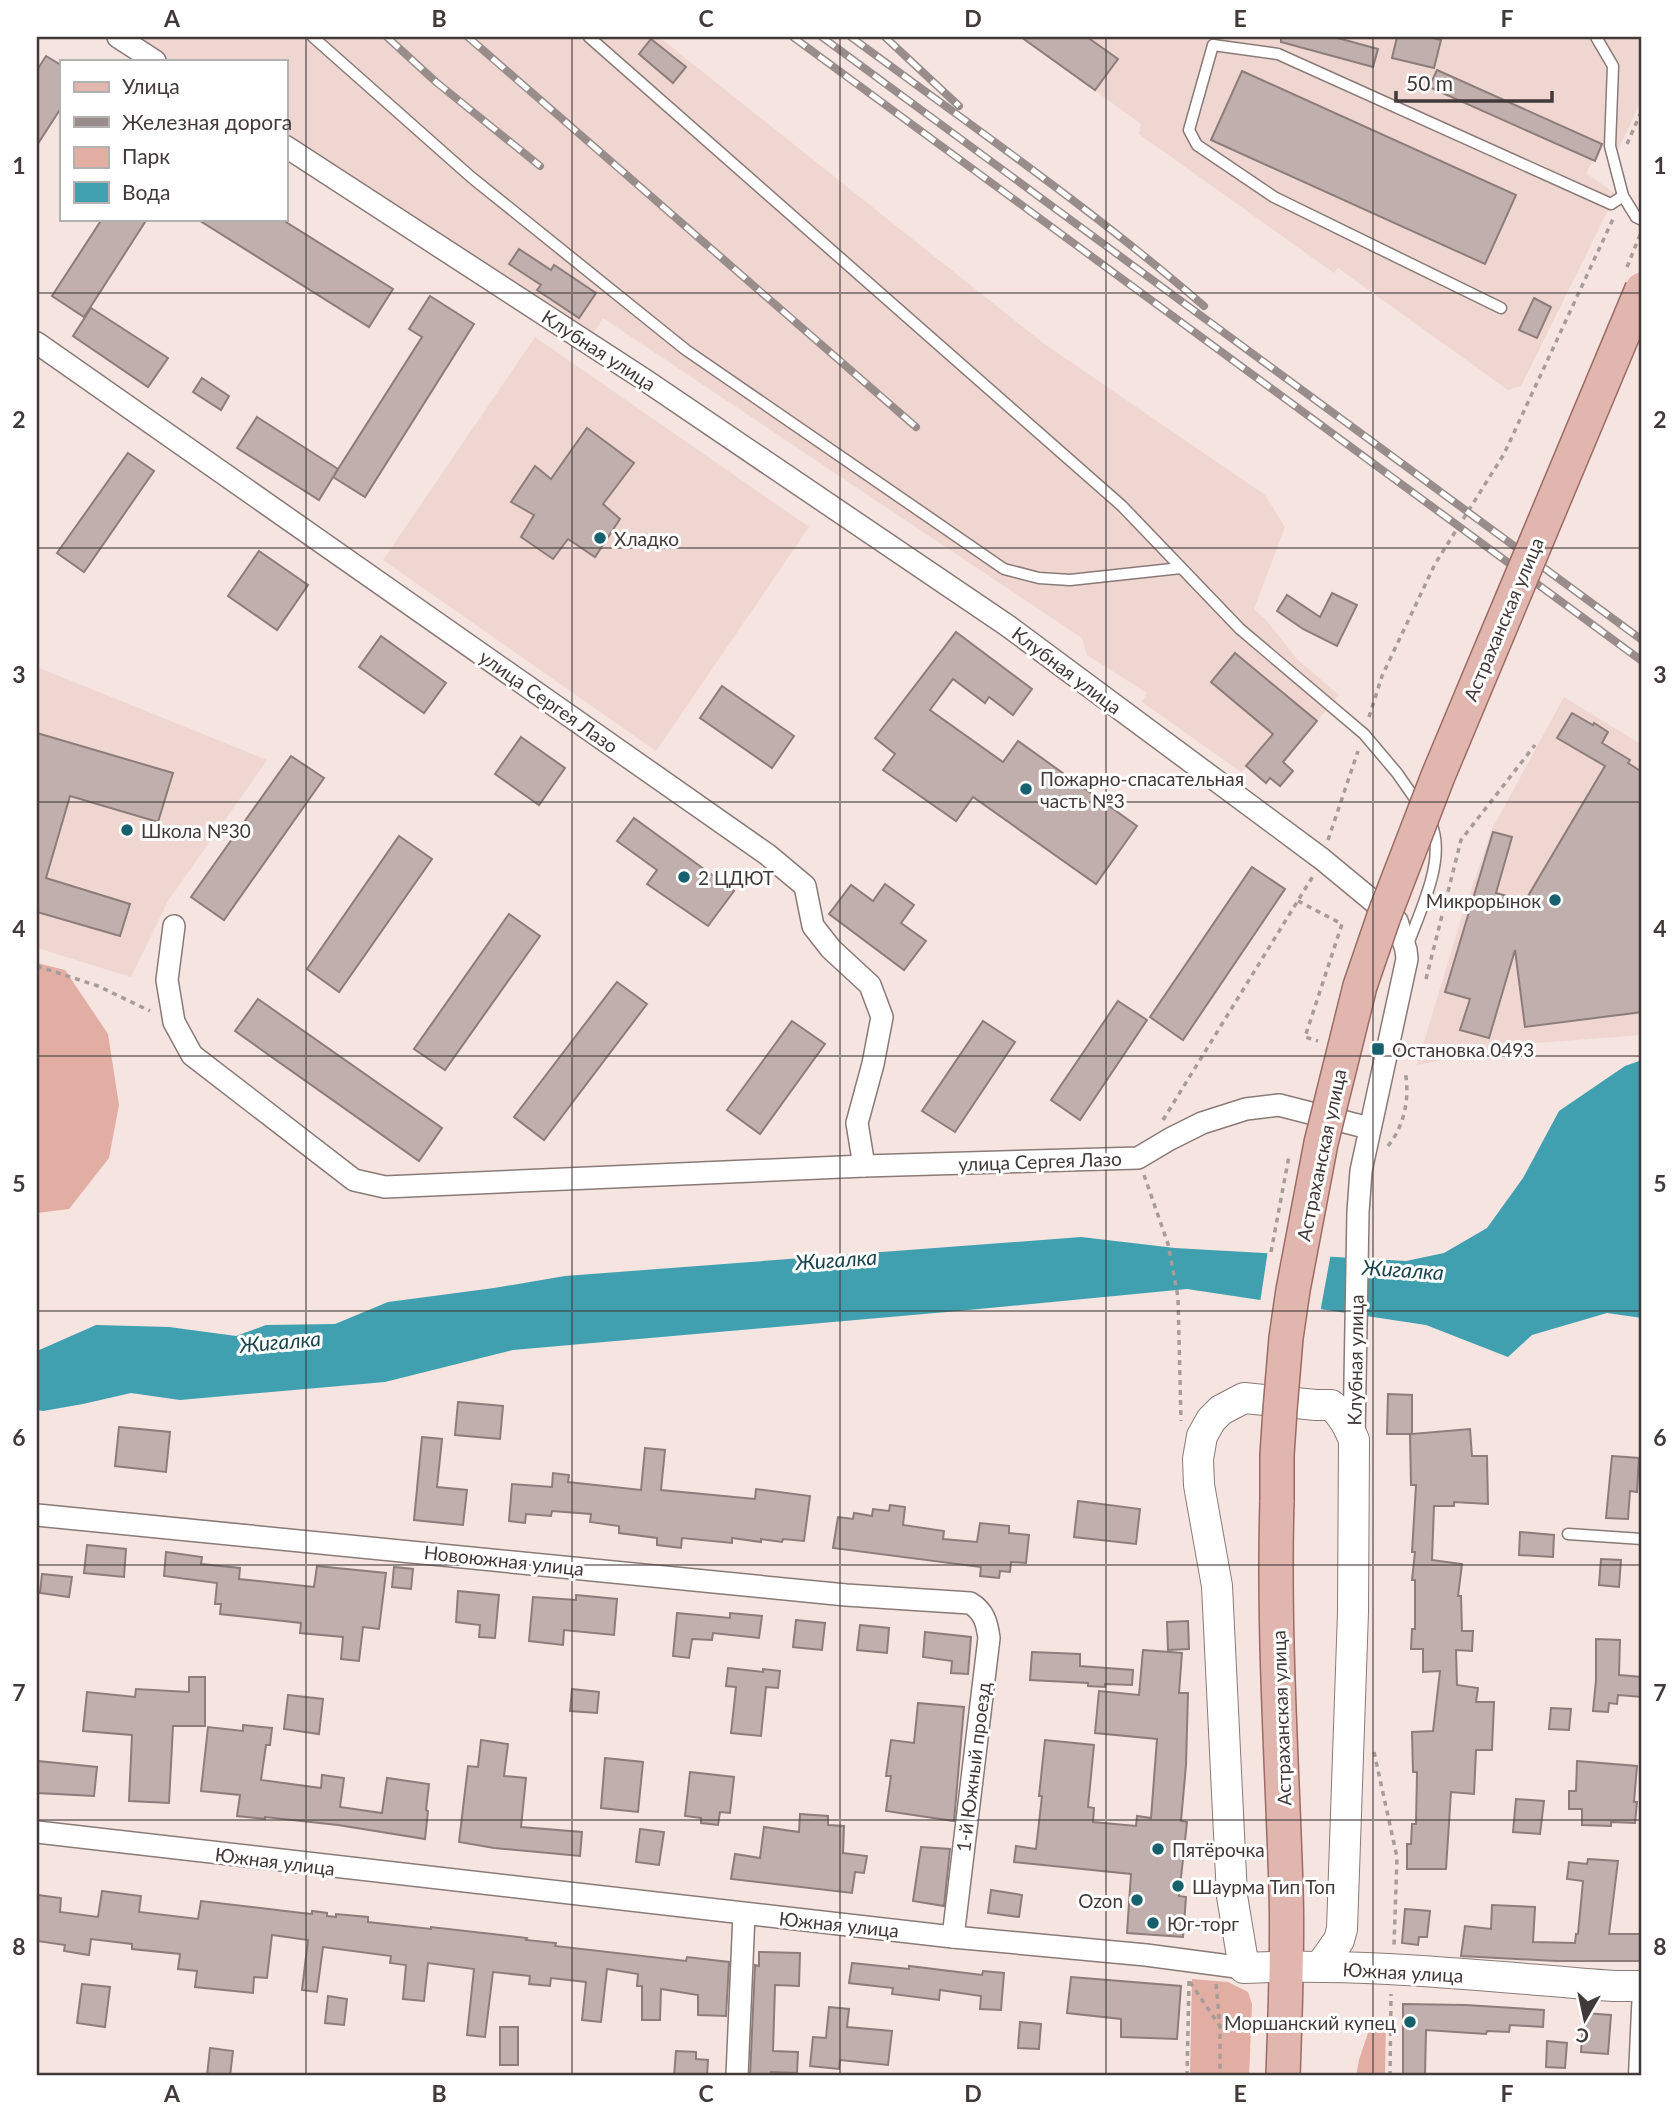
<svg xmlns="http://www.w3.org/2000/svg" width="1679" height="2113" viewBox="0 0 1679 2113" font-family="Lato,sans-serif">
<style>
.built{fill:#efd6d1}
.green{fill:#e2ada3}
.water{fill:#40a0b0}
.pier{fill:#f5e4e0}
.building{fill:#c0afac;stroke:#8d7d7a;stroke-width:2}
.lines{fill:none;stroke-linecap:round;stroke-linejoin:round}
.lane-casing{stroke:#8a7a77;stroke-width:13}
.street-casing{stroke:#8a7a77;stroke-width:24}
.secondary-casing{stroke:#8a7a77;stroke-width:32}
.primary-casing{stroke:#9c6b63;stroke-width:36}
.path{stroke:#a89c99;stroke-width:3.5;stroke-dasharray:5 5;stroke-linecap:butt}
.lane{stroke:#fff;stroke-width:10}
.street{stroke:#fff;stroke-width:21}
.secondary{stroke:#fff;stroke-width:30}
.primary{stroke:#e1b6af;stroke-width:33}
.rail-casing{stroke:#988d8a;stroke-width:8}
.rail{stroke:#fff;stroke-width:5;stroke-dasharray:16;stroke-linecap:butt}
.primary-bridge-casing{stroke:#9c6b63;stroke-width:36;stroke-linecap:butt}
.path-bridge{stroke:#a89c99;stroke-width:3.5;stroke-dasharray:5 5;stroke-linecap:butt}
.primary-bridge{stroke:#e1b6af;stroke-width:33}
.grid{fill:none;stroke:#413a39;stroke-width:2;stroke-opacity:0.55}
.poi-dot{fill:#16616d;stroke:#fff;stroke-width:2.5}
.labels{text-anchor:middle;dominant-baseline:central;stroke-width:6;stroke-linejoin:round;paint-order:stroke}
.street-label{font-size:19px;fill:#413a39;stroke:#fff}
.poi-label{font-size:19px;fill:#413a39;stroke:#fff;text-anchor:start}
.water-label{font-size:21px;font-style:italic;fill:#19444b;stroke:#fff}
.neatline{fill:none;stroke:#413a39;stroke-width:2.5}
.grid-label{font-size:23px;text-anchor:middle;font-weight:bold;fill:#413a39}
</style>
<rect width="100%" height="100%" fill="#f5e4e0"/>
<g class="built">
<path d="M129,37H659L1043,343L1265,495L1285,527L1254,609L1266,620L1298,660L1339,695L1283,762L1293,770L1280,786L1270,778L1266,783L1247,767L1241,772L1142,702L1147,693L1087,655L1082,638L603,318L591,337L285,136V61H168Z"/>
<path d="M1021,37H1642V99L1619,148L1602,144L1586,173L1616,194L1521,386L1508,390L1338,268L1334,273L1139,134L1141,124Z"/>
<path d="M535,337L809,527L656,751L383,560Z"/>
<path d="M37,667L267,760L168,901L131,977L37,948Z"/>
<path d="M1564,697L1642,745V1035L1523,1044L1417,1065L1461,919L1492,829Z"/>
</g>
<g class="green">
<path d="M37,963L65,970L108,1034L119,1105L109,1158L69,1209L37,1213Z"/>
<path d="M1192,1979L1228,1982L1248,1992L1252,2004L1249,2076H1190Z"/>
<path d="M1386,2018L1385,2076H1356L1359,2060L1370,2027Z"/>
</g>
<path class="water" d="M1642,1060V1318L1607,1313L1532,1335L1508,1357L1426,1325L1187,1289L958,1311L513,1350L385,1382L180,1400L131,1393L83,1404L43,1411L37,1410V1351L96,1325L169,1327L236,1336L266,1325L335,1324L388,1302L494,1288L565,1276L1081,1237L1175,1248L1406,1261L1444,1253L1487,1228L1523,1178L1559,1111L1625,1066Z"/>
<path class="pier" d="M1268,1250L1331,1253L1320,1313L1260,1303Z"/>
<g class="building">
<path d="M1021,37H1087L1118,59L1095,90Z"/>
<path d="M1281,37H1334L1378,49L1373,67L1281,42Z"/>
<path d="M1397,37H1429L1441,40L1434,68L1392,58Z"/>
<path d="M651,39L686,67L673,83L639,54Z"/>
<path d="M46,56L61,65V108L37,145V70Z"/>
<path d="M1437,70L1602,144L1595,161L1429,87Z"/>
<path d="M1242,71L1516,195L1485,264L1211,140Z"/>
<path d="M102,219H147L84,317L52,296Z"/>
<path d="M197,219H281L393,289L369,327Z"/>
<path d="M519,249L551,270L554,265L596,293L579,318L537,290L541,285L509,264Z"/>
<path d="M430,296L474,324L365,497L333,477L422,337L409,329Z"/>
<path d="M1534,298L1551,307L1537,338L1519,330Z"/>
<path d="M91,308L168,358L148,387L73,336Z"/>
<path d="M202,378L229,396L221,410L193,392Z"/>
<path d="M257,417L338,469L319,500L237,448Z"/>
<path d="M587,428L634,463L603,504L620,519L595,557L568,539L553,559L521,537L534,515L511,502L535,466L551,479Z"/>
<path d="M128,453L154,471L84,572L57,553Z"/>
<path d="M259,551L308,585L277,630L228,596Z"/>
<path d="M1332,593L1357,605L1337,646L1303,629L1277,611L1287,595L1320,617Z"/>
<path d="M956,632L1032,689L1013,715L989,697L985,703L953,679L930,710L1003,762L1018,741L1137,826L1096,884L973,797L956,821L883,770L895,754L875,738Z"/>
<path d="M381,636L446,683L424,713L359,667Z"/>
<path d="M1235,653L1317,721L1283,762L1293,771L1280,786L1270,778L1266,783L1246,766L1273,734L1211,682Z"/>
<path d="M722,686L794,736L772,768L700,718Z"/>
<path d="M1572,713L1593,725L1594,723L1608,732L1602,743L1630,760L1628,763L1642,772V1012L1525,1027L1515,950L1489,1038L1460,1030L1470,999L1445,992L1493,832L1512,837L1496,893L1525,901L1605,766L1557,738Z"/>
<path d="M37,733L173,773L158,822L70,796L46,878L130,904L120,936L37,912Z"/>
<path d="M521,737L565,768L539,805L495,774Z"/>
<path d="M291,756L324,778L224,920L191,897Z"/>
<path d="M634,818L734,891L708,926L647,884L657,870L617,841Z"/>
<path d="M399,836L432,859L339,992L307,969Z"/>
<path d="M1252,867L1285,889L1183,1040L1150,1017Z"/>
<path d="M885,884L914,905L901,923L926,941L904,970L829,914L851,885L873,901Z"/>
<path d="M509,914L540,936L445,1070L414,1049Z"/>
<path d="M617,982L647,1004L544,1140L514,1117Z"/>
<path d="M258,999L442,1128L419,1161L235,1031Z"/>
<path d="M1118,1001L1147,1020L1080,1120L1051,1100Z"/>
<path d="M792,1021L825,1044L760,1134L727,1110Z"/>
<path d="M983,1021L1015,1042L955,1132L922,1111Z"/>
<path d="M1388,1394L1412,1395V1434L1470,1429L1472,1456H1487L1488,1504L1454,1502V1506H1434L1432,1560L1462,1564L1458,1596H1461L1462,1631H1473L1472,1651L1456,1650L1457,1685L1478,1688L1476,1702H1494L1492,1750H1476L1474,1794L1451,1792L1446,1869H1407V1844H1411L1412,1824H1416L1417,1772H1413L1412,1732L1433,1731L1440,1671L1423,1672V1649H1411L1412,1629H1415V1580H1412L1415,1552H1412L1416,1485H1411L1410,1434H1387Z"/>
<path d="M458,1402L503,1406L500,1439L455,1435Z"/>
<path d="M119,1427L170,1432L166,1472L115,1466Z"/>
<path d="M422,1437L442,1439L437,1487L467,1490L463,1525L414,1520Z"/>
<path d="M645,1448L665,1450L661,1490L755,1499L756,1489L810,1496L804,1541L783,1539L782,1542L761,1539V1542L732,1538V1543L682,1538L681,1548L657,1545V1538L619,1533V1526L590,1522L591,1514L552,1511L551,1516L526,1514L525,1523L509,1521L512,1484L552,1487L553,1473L569,1475L568,1482L641,1490Z"/>
<path d="M1612,1456L1639,1458L1637,1492L1630,1491L1628,1519L1606,1518Z"/>
<path d="M1078,1501L1140,1509L1136,1544L1074,1537Z"/>
<path d="M890,1505L905,1507L903,1525L944,1531L943,1539L977,1542L980,1523L1009,1526V1533L1029,1535L1026,1563L1011,1562L1010,1572L1000,1571L999,1578L980,1576L981,1567L833,1548L838,1517L853,1519L854,1513L872,1516L873,1509L889,1511Z"/>
<path d="M1520,1532L1554,1535L1553,1557L1519,1555Z"/>
<path d="M87,1545L126,1549L124,1577L84,1573Z"/>
<path d="M166,1552L202,1557L201,1564L240,1568L239,1579L314,1587L317,1566L386,1573L379,1629L363,1627L359,1661L341,1659L343,1637L300,1633L301,1623L220,1614L221,1604H215L217,1583L164,1576Z"/>
<path d="M1601,1559L1621,1560L1619,1587L1599,1585Z"/>
<path d="M394,1567L413,1569L411,1589L392,1587Z"/>
<path d="M42,1574L72,1577L69,1597L40,1593Z"/>
<path d="M458,1591L499,1595L495,1638L479,1637L480,1625L456,1622Z"/>
<path d="M576,1595L617,1599L614,1635L564,1630L563,1645L529,1641L533,1597L576,1600Z"/>
<path d="M677,1613L730,1618V1613L762,1616L759,1638L713,1633L712,1640L692,1639L689,1658L673,1656Z"/>
<path d="M796,1620L825,1623L822,1650L793,1647Z"/>
<path d="M1188,1621L1189,1649L1168,1650L1167,1622Z"/>
<path d="M860,1625L889,1628L887,1653L857,1650Z"/>
<path d="M925,1632L971,1637L968,1674L951,1673L952,1661L923,1657Z"/>
<path d="M1596,1639L1620,1640L1619,1675L1642,1677V1697L1618,1695L1617,1704L1609,1703L1608,1712L1593,1711L1596,1680Z"/>
<path d="M1143,1650L1182,1653L1179,1693H1188L1186,1765L1181,1821L1187,1822L1179,1896L1186,1897L1183,1937L1127,1933L1131,1874L1014,1862L1016,1846L1036,1849L1042,1796H1039L1045,1740L1094,1745L1088,1807L1094,1808L1093,1822L1136,1826L1137,1816L1151,1818L1157,1739L1095,1733L1099,1691L1139,1695Z"/>
<path d="M1032,1652L1080,1654V1666L1133,1670L1132,1685L1105,1684V1687L1088,1686V1683L1030,1680Z"/>
<path d="M728,1668L763,1672V1669L780,1671L778,1688L766,1687L761,1736L731,1733L736,1687L726,1686Z"/>
<path d="M189,1677H205V1726H173L169,1803L129,1801L132,1735L83,1731L87,1692L135,1697L136,1689L189,1692Z"/>
<path d="M572,1689L599,1692L597,1713L570,1711Z"/>
<path d="M288,1695L323,1699L319,1734L284,1729Z"/>
<path d="M918,1703L964,1707L954,1821L886,1811L891,1776H886L891,1740L914,1743Z"/>
<path d="M1551,1708L1571,1709L1569,1730L1549,1729Z"/>
<path d="M243,1725L272,1728L270,1745H266L261,1780L321,1788L322,1775L344,1778L340,1807L382,1813L387,1778L429,1784L426,1810L428,1811L425,1839L338,1825L265,1817V1819L237,1816L240,1795L201,1791L208,1727L243,1731Z"/>
<path d="M481,1740L508,1744L504,1776L526,1778L521,1827L582,1832L580,1856L494,1848L459,1842L468,1766L478,1767Z"/>
<path d="M605,1758L643,1762L638,1812L601,1808Z"/>
<path d="M38,1761L97,1767L94,1796L37,1793Z"/>
<path d="M1577,1761L1637,1766L1634,1802H1637L1635,1823L1611,1822V1826L1582,1825V1809H1569V1791H1576Z"/>
<path d="M690,1772L734,1777L730,1813L720,1812L718,1825L701,1823V1818L685,1816Z"/>
<path d="M1516,1799L1544,1801L1540,1834L1513,1832Z"/>
<path d="M800,1814L828,1816V1825L844,1826L843,1853L867,1856L864,1873L855,1872L852,1893L731,1879L735,1854L760,1858L764,1827L799,1832Z"/>
<path d="M640,1829L664,1832L659,1865L636,1862Z"/>
<path d="M921,1847L950,1849L944,1906L913,1901Z"/>
<path d="M1588,1859L1618,1861L1609,1934H1642V1961H1556L1461,1956L1465,1926L1491,1929L1492,1905L1535,1907L1533,1942L1575,1943L1576,1934H1578L1583,1881L1567,1879L1569,1862L1587,1864Z"/>
<path d="M991,1890L1022,1895L1019,1917L988,1913Z"/>
<path d="M102,1891L141,1896L139,1912L198,1919L201,1901L302,1913L312,1914V1911L327,1913V1916L336,1917V1914L368,1917V1922L431,1929V1927L527,1938L526,1940L556,1943L555,1946L686,1961L687,1957L729,1962L726,2016L698,2015V1995L661,1989L660,2020H642V1986H637L638,1974L607,1969L601,2022L582,2020L586,1982L551,1978L550,1986L529,1984L530,1976L493,1972L485,2037L467,2035L474,1969L428,1963L424,2001L403,1999L406,1965L390,1963L391,1956L323,1947L317,1992L302,1990L308,1940L272,1935L267,1978L254,1977L253,1993L195,1987L197,1971L178,1969L180,1954L132,1949V1944L91,1939L89,1955L64,1951L65,1945L37,1941V1895L61,1898L60,1912L98,1917Z"/>
<path d="M1405,1909L1430,1911L1427,1937H1419L1418,1945L1402,1943Z"/>
<path d="M759,1952L800,1953L799,1986L775,1985L773,2051L798,2052L797,2073L771,2072V2076H750L755,1965L759,1966Z"/>
<path d="M852,1963L909,1969V1966L982,1975L983,1971L1004,1973L1001,2010L980,2009L981,1996L940,1990L939,2000L892,1994L893,1988L849,1983Z"/>
<path d="M1071,1977L1181,1986L1177,2039L1121,2037V2019L1067,2013Z"/>
<path d="M82,1984L110,1987L105,2027L77,2023Z"/>
<path d="M328,1996L347,1999L344,2025L325,2023Z"/>
<path d="M1403,2004L1465,2005L1544,2010L1543,2027L1510,2025L1509,2032L1487,2031L1486,2034L1426,2030L1425,2076H1403Z"/>
<path d="M829,2007L849,2009L847,2027L892,2031L888,2065L840,2060L839,2069L810,2066L813,2037L826,2038Z"/>
<path d="M1584,2013L1611,2015L1608,2054L1581,2052Z"/>
<path d="M1020,2022L1041,2024L1039,2049L1018,2048Z"/>
<rect x="500" y="2027" width="18" height="38"/>
<path d="M1547,2041L1567,2043L1565,2068L1546,2067Z"/>
<path d="M210,2048L233,2051L230,2076H207Z"/>
<path d="M676,2051L696,2052V2059L708,2060L707,2076H674Z"/>
</g>
<g class="lines">
<defs>
<g id="lane">
<path d="M313,37L471,177L686,350L1004,569L1039,578L1070,580L1181,568"/>
<path d="M589,37L1122,506L1240,629L1364,734L1397,773L1420,806"/>
<path d="M1596,37L1613,66L1610,146L1623,196L1636,217L1642,220"/>
<path d="M1501,308L1274,197L1197,145L1189,130L1213,45L1278,54L1611,204L1623,196"/>
<path d="M1407,947C1420,910 1449,856 1429,819"/>
<path d="M1568,1534L1642,1539"/>
<path d="M1634,2076L1638,1989"/>
</g>
<g id="street">
<path d="M118,37L155,61"/>
<path d="M285,146L645,380L1008,626L1322,859L1397,921L1406,950L1407,959L1361,1171L1358,1212L1354,1438"/>
<path d="M37,343L768,855L805,886L813,926L831,949L870,985L882,1017L873,1064L857,1123L864,1166"/>
<path d="M174,926L167,980L174,1022L192,1055L354,1180L385,1187L864,1166L1138,1158L1170,1139L1202,1123L1246,1109L1279,1105L1369,1128"/>
<path d="M37,1515L846,1595L970,1603C984,1611 987,1623 989,1638L953,1937"/>
<path d="M37,1832L953,1937L1146,1955L1244,1968"/>
<path d="M737,2076L744,1914"/>
</g>
<path id="secondary" d="M1320,1967L1339,1940L1342,1929L1353,1612L1354,1440C1348,1426 1343,1415 1331,1405H1316L1244,1398L1221,1410L1211,1420L1202,1436L1198,1459L1199,1485L1217,1586L1232,1896L1244,1968C1367,1962 1491,1977 1614,1986H1642"/>
<path id="primary" d="M1277,1500C1273,1630 1282,1760 1286,1889C1288,1952 1285,2014 1283,2076"/>
</defs>
<use href="#lane" class="lane-casing"/>
<use href="#street" class="street-casing"/>
<use href="#secondary" class="secondary-casing"/>
<use href="#primary" class="primary-casing"/>
<g class="path">
<path d="M1627,144L1642,110"/>
<path d="M1369,717L1382,676L1435,564L1504,454L1613,219"/>
<path d="M1328,840L1358,751"/>
<path d="M1298,901L1342,924L1305,1037L1318,1041"/>
<path d="M37,966L98,986L150,1011"/>
<path d="M1426,979L1461,840L1535,745"/>
<path d="M1163,1120L1313,876"/>
<path d="M1388,1146C1405,1125 1410,1097 1405,1071"/>
<path d="M1144,1175L1168,1244L1178,1297L1181,1421"/>
<path d="M1374,1752L1397,1857L1394,1945"/>
<path d="M1190,1982L1219,2025"/>
<path d="M1216,1984L1220,2027V2076"/>
<path d="M1187,2076L1189,1981"/>
<path d="M1390,2076L1391,1994"/>
</g>
<use href="#lane" class="lane"/>
<use href="#street" class="street"/>
<use href="#secondary" class="secondary"/>
<use href="#primary" class="primary"/>
<defs>
<g id="rail">
<path d="M387,37L436,82L540,166"/>
<path d="M468,37L916,427"/>
<path d="M793,37L1642,661"/>
<path d="M822,37L1642,640"/>
<path d="M851,37C970,125 1092,209 1204,306"/>
<path d="M885,37L959,106"/>
</g>
</defs>
<use href="#rail" class="rail-casing"/>
<use href="#rail" class="rail"/>
<defs>
<path id="primary-bridge" d="M1277,1500V1455L1280,1410L1286,1338L1293,1290L1321,1143L1360,986L1384,916L1438,776L1642,289"/>
</defs>
<use href="#primary-bridge" class="primary-bridge-casing"/>
<g class="path-bridge">
<path d="M1627,267L1642,230"/>
<path d="M1271,1252L1289,1156"/>
</g>
<use href="#primary-bridge" class="primary-bridge"/>
</g>
<path class="grid" d="M306,37V2076M572,37V2076M840,37V2076M1106,37V2076M1373,37V2076M37,293H1642M37,548H1642M37,802H1642M37,1056H1642M37,1311H1642M37,1565H1642M37,1820H1642"/>
<g class="poi-dot">
<circle cx="600" cy="538" r="7"/>
<circle cx="1026" cy="789" r="7"/>
<circle cx="127" cy="830" r="7"/>
<circle cx="684" cy="877" r="7"/>
<circle cx="1555" cy="900" r="7"/>
<rect x="1371" y="1042" width="14" height="14" rx="3.5"/>
<circle cx="1158" cy="1849" r="7"/>
<circle cx="1178" cy="1886" r="7"/>
<circle cx="1137" cy="1900" r="7"/>
<circle cx="1153" cy="1923" r="7"/>
<circle cx="1410" cy="2022" r="7"/>
</g>
<g class="labels">
<g class="street-label">
<text transform="translate(599 350) rotate(33)">Клубная улица</text>
<text transform="translate(1503 619) rotate(-67)">Астраханская улица</text>
<text transform="translate(1067 670) rotate(37)">Клубная улица</text>
<text transform="translate(549 701) rotate(35)">улица Сергея Лазо</text>
<text transform="translate(1321 1155) rotate(-78)">Астраханская улица</text>
<text transform="translate(1040 1161) rotate(-2)">улица Сергея Лазо</text>
<text transform="translate(1355 1360) rotate(-89)">Клубная улица</text>
<text transform="translate(504 1560) rotate(6)">Новоюжная улица</text>
<text transform="translate(1281 1718) rotate(-92)">Астраханская улица</text>
<text transform="translate(973 1767) rotate(-83)">1-й Южный проезд</text>
<text transform="translate(275 1861) rotate(7)">Южная улица</text>
<text transform="translate(839 1924) rotate(6)">Южная улица</text>
<text transform="translate(1403 1972) rotate(3)">Южная улица</text>
</g>
<g class="poi-label">
<text x="614" y="538">Хладко</text>
<text x="1040" y="778">Пожарно-спасательная<tspan x="1040" dy="22">часть №3</tspan></text>
<text x="141" y="830">Школа №30</text>
<text x="698" y="877">2 ЦДЮТ</text>
<text x="1541" y="900" text-anchor="end">Микрорынок</text>
<text x="1392" y="1049">Остановка 0493</text>
<text x="1172" y="1849">Пятёрочка</text>
<text x="1192" y="1886">Шаурма Тип Топ</text>
<text x="1123" y="1900" text-anchor="end">Ozon</text>
<text x="1167" y="1923">Юг-торг</text>
<text x="1396" y="2022" text-anchor="end">Моршанский купец</text>
</g>
<g class="water-label">
<text transform="translate(836 1259) rotate(-4)">Жигалка</text>
<text transform="translate(1403 1269) rotate(4)">Жигалка</text>
<text transform="translate(280 1341) rotate(-5)">Жигалка</text>
</g>
</g>
<rect width="1679" height="2113" fill="none" stroke="#ffffff" stroke-width="77"/>
<rect x="60" y="60" width="228" height="161" fill="#ffffff" stroke="#b3b0b0" stroke-width="2"/>
<rect x="74" y="82" width="35" height="10" fill="#e1b6af" stroke="#b3b0b0" stroke-width="2"/>
<text x="122" y="94" font-size="21" fill="#413a39">Улица</text>
<rect x="74" y="117" width="35" height="10" fill="#988d8a" stroke="#b3b0b0" stroke-width="2"/>
<text x="122" y="130" font-size="21" fill="#413a39">Железная дорога</text>
<rect x="74" y="147" width="35" height="21" fill="#e2ada3" stroke="#b3b0b0" stroke-width="2"/>
<text x="122" y="164" font-size="21" fill="#413a39">Парк</text>
<rect x="74" y="182" width="35" height="21" fill="#40a0b0" stroke="#b3b0b0" stroke-width="2"/>
<text x="122" y="200" font-size="21" fill="#413a39">Вода</text>
<g transform="translate(1585 2019) rotate(189)" stroke="#ffffff" stroke-width="5" paint-order="stroke">
<path d="M0-5L12 26L0 18L-12 26Z" fill="#413a39"/>
<text y="-10" font-size="19" font-weight="bold" text-anchor="middle" fill="#413a39">С</text>
</g>
<path d="M1396 91v10h156v-10" fill="none" stroke="#413a39" stroke-width="3.5"/>
<text x="1406" y="91" font-size="21" fill="#413a39" stroke="#ffffff" stroke-width="5" paint-order="stroke">50 m</text>
<rect x="38" y="38" width="1602" height="2036" class="neatline"/>
<g class="grid-label">
<text x="172" y="27">A</text>
<text x="439" y="27">B</text>
<text x="706" y="27">C</text>
<text x="973" y="27">D</text>
<text x="1240" y="27">E</text>
<text x="1507" y="27">F</text>
<text x="19" y="174">1</text>
<text x="1660" y="174">1</text>
<text x="19" y="428">2</text>
<text x="1660" y="428">2</text>
<text x="19" y="683">3</text>
<text x="1660" y="683">3</text>
<text x="19" y="937">4</text>
<text x="1660" y="937">4</text>
<text x="19" y="1192">5</text>
<text x="1660" y="1192">5</text>
<text x="19" y="1446">6</text>
<text x="1660" y="1446">6</text>
<text x="19" y="1701">7</text>
<text x="1660" y="1701">7</text>
<text x="19" y="1955">8</text>
<text x="1660" y="1955">8</text>
<text x="172" y="2102">A</text>
<text x="439" y="2102">B</text>
<text x="706" y="2102">C</text>
<text x="973" y="2102">D</text>
<text x="1240" y="2102">E</text>
<text x="1507" y="2102">F</text>
</g>
</svg>
